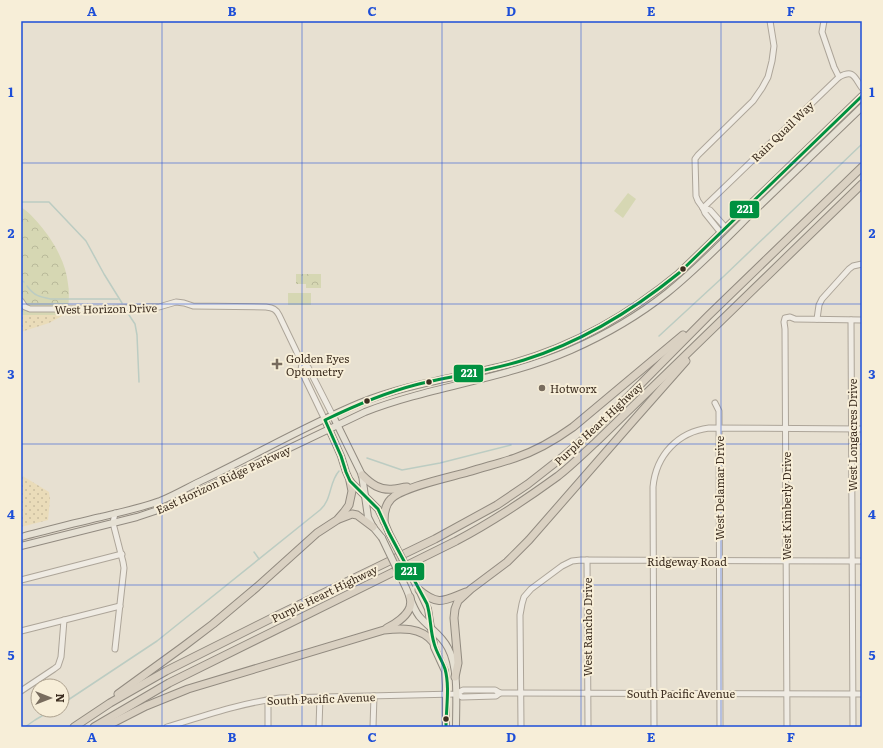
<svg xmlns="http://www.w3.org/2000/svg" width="883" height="748" viewBox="0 0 883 748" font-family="Literata,serif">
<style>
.sand{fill:url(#sand-dots)}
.park{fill:url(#park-crowns)}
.garden{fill:#d6d7b3}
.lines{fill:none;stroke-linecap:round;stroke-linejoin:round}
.stream{stroke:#bcccc2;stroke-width:1.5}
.minor-casing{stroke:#ada599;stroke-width:7}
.major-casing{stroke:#928b80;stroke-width:8}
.highway-casing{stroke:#928b80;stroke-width:9}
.minor{stroke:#efebe3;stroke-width:5}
.major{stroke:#e6e1d4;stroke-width:6}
.highway{stroke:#dad1c2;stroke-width:7}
.major-bridge-casing{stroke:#928b80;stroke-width:8;stroke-linecap:butt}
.major-bridge{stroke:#e6e1d4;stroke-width:6}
.bus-1-casing{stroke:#f7eed8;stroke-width:6}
.bus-1{stroke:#009140;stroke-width:3}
.grid{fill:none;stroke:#1d4ed8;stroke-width:1;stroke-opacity:0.55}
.bus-dot{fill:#3d2e20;stroke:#f7eed8;stroke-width:1.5}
.poi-dot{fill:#786c5e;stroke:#f7eed8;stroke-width:1.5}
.labels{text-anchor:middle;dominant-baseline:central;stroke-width:4;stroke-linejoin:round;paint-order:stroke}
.street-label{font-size:11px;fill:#3d2e20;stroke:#f7eed8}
.poi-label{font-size:11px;fill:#3d2e20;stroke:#f7eed8;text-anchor:start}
.line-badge{stroke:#f7eed8;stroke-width:1.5}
.badge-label{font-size:11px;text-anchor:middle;font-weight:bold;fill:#fff}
.neatline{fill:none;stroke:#1d4ed8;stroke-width:1.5}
.grid-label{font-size:13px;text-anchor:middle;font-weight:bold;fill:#1d4ed8}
</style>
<defs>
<pattern id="sand-dots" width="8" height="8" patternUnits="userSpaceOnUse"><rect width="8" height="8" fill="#eadcb9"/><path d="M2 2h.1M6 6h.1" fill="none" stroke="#cabd9f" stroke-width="1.8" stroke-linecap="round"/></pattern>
<pattern id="park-crowns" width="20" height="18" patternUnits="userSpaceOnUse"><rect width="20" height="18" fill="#d6d7b3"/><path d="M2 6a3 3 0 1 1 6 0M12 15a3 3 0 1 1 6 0" fill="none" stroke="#b9b99a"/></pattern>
</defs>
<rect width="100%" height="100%" fill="#e7e0d1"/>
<g class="sand">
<path d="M21,315H64L49,323L21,332Z"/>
<path d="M21,475L49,492L50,499L48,520L21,527Z"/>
</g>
<g class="park">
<path d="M21,207C34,215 53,240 59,254C64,264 67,274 68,284C70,294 68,305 68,315H21Z"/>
<path d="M296,274H321V288H306V284H296Z"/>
</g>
<g class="garden">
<path d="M628,193L636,199L623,218L614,211Z"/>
<rect x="288" y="293" width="23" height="12"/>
</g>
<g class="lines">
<g class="stream">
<path d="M21,202H49L86,241L104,274L122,303"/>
<path d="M21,280L24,282"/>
<path d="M27,286C34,296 40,297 51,299H118"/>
<path d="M129,315L135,324L137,335L139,382"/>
<path d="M659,336L723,277L862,144"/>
<path d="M367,458L402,470L440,463L511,445"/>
<path d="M254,552L259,559"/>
<path d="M62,704L157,641L320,510C332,500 329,482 339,471"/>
<path d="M25,727L35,720L52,710"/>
</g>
<defs>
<g id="minor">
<path d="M824,21L822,32L834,67L839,77"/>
<path d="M703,208L839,77C854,69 854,77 862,88"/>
<path d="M703,208L710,210L726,228"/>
<path d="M721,233L705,213L703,208L698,201L696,196L695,159L698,155L753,101L762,88L768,77L772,61L774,46L770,21"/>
<path d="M21,301L25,307L30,309H101L148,307H159L176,302L184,303L193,306L266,307C273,308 276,309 279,315L302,363L308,367L333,416"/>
<path d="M817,319L819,305L822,299L849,269L853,266L862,264"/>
<path d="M851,320L853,727"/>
<path d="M302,363L301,370L325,420"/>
<path d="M715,403L719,411L720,727"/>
<path d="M115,513L113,523L123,562L124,568L115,649"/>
<path d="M587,560L588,727"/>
<path d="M21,580L122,554"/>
<path d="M21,631L120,606"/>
<path d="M21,691L54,669L58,666L61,657L64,620"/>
<path d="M456,694L462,697L496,696L500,693"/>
<path d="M167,727C204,716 241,703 280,698L456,694L463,690H495L500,693H505L862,694"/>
<path d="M268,727V700"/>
<path d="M319,727L320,697"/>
<path d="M373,727L374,696"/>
<path d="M521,727L520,615L522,604L524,597L531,589L562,566L572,561L581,560L862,561"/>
<path d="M654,727L653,487C656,455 678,432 709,428L862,429"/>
<path d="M787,727L785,329L784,322L785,318L790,317L795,319L862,320"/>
</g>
<g id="major">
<path d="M333,416L362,475L368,517L373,527L382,538"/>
<path d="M325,420L341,456L346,472L350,481L378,509L384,521L389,533"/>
<path d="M21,537C48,530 74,523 101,517C121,512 141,508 160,501C175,495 190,486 205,479C257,454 307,425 360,403C409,383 462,377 513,363C576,345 628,315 679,273L862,96"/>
<path d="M21,546L137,517L164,508L365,412C432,386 505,379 571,350C605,335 638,316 667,293C697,269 724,241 751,214C788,178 825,143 862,107"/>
<path d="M406,588C410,597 413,608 419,616C428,627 442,635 448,648C459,668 456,704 456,727"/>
<path d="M420,592L428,609L434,647L445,671L446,685V727"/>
</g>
<g id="highway">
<path d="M362,475C371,484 380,491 394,489C398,489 402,487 407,487"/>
<path d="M339,519L352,514L357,515L373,527"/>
<path d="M384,521C384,513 385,505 391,499C402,487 451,477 468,472C484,467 500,463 515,458C536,451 555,440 573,427L683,335"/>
<path d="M419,590C439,607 445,600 466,592"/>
<path d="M387,628C395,624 407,616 410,607C411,604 411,601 410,597"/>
<path d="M455,677L458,663L454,618L455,609L458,601L471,589L507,562L529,540L633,421L686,361"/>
<path d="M118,694L184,646L213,624L257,587L317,533L337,520L344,512L349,505L352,491L350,481"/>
<path d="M74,727L110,703L166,671L280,614L435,539L497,505L528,484L565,455L585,438L609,416L709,315L862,167"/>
<path d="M94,727L169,683L456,541C492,522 525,500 558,476C571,466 583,454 595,443L862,184"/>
<path d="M105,727L146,706L188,689L384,630C401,628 421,627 433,642"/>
</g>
</defs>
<use href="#minor" class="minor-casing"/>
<use href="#major" class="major-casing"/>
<use href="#highway" class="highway-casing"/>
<use href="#minor" class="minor"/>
<use href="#major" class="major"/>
<use href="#highway" class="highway"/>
<defs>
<g id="major-bridge">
<path d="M389,533L416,585"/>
<path d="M382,538L406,588"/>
</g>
</defs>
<use href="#major-bridge" class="major-bridge-casing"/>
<use href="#major-bridge" class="major-bridge"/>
<defs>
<path id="bus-1" d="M446,727C446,708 450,687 445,669C442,660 436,652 434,643C430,630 431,617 427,604L389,533L378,509L350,481L346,472L341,456L325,420C354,406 384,393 415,385C451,376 489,371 524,360C582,342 632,311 679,273L862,96"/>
</defs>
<use href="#bus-1" class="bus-1-casing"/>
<use href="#bus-1" class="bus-1"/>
</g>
<path class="grid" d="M162,21V727M302,21V727M442,21V727M581,21V727M721,21V727M21,163H862M21,304H862M21,444H862M21,585H862"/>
<g class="bus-dot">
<circle cx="683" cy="269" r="3.5"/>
<circle cx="429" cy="382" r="3.5"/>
<circle cx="367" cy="401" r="3.5"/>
<circle cx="446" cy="719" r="3.5"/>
</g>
<g class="poi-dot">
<path d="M275 358h4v4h4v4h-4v4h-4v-4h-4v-4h4z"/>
<circle cx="542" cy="388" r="4"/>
</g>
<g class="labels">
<g class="street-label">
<text transform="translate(782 131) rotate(-44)">Rain Quail Way</text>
<text transform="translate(106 308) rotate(-1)">West Horizon Drive</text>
<text transform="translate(598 423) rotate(-43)">Purple Heart Highway</text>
<text transform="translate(852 435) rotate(-90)">West Longacres Drive</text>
<text transform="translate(223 479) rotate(-25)">East Horizon Ridge Parkway</text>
<text transform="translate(719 488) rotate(-90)">West Delamar Drive</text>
<text transform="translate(786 506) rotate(-90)">West Kimberly Drive</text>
<text x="687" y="561">Ridgeway Road</text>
<text transform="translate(324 593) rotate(-26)">Purple Heart Highway</text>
<text transform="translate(587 627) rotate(-90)">West Rancho Drive</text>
<text x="681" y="693">South Pacific Avenue</text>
<text transform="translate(321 698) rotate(-2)">South Pacific Avenue</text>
</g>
<g class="poi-label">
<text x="286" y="358">Golden Eyes<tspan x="286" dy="13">Optometry</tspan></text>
<text x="550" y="388">Hotworx</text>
</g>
</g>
<g class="line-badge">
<rect x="729" y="200" width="31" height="19" rx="4" fill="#009140"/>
<rect x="453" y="364" width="31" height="19" rx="4" fill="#009140"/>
<rect x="394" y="562" width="31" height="19" rx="4" fill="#009140"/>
</g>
<g class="badge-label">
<text x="745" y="213">221</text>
<text x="469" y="377">221</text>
<text x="409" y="575">221</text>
</g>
<rect width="883" height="748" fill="none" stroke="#f7eed8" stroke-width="44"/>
<g transform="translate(50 698) rotate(90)"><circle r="19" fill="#f7eed8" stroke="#ada18e"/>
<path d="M0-3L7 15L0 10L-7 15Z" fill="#786c5e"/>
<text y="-6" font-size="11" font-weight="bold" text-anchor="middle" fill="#3d2e20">N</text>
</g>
<rect x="22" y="22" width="839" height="704" class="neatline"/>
<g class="grid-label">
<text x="92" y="16">A</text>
<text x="232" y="16">B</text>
<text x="372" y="16">C</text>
<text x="511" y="16">D</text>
<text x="651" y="16">E</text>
<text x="791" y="16">F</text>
<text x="11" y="97">1</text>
<text x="872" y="97">1</text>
<text x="11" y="238">2</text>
<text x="872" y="238">2</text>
<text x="11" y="379">3</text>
<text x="872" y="379">3</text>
<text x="11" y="519">4</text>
<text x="872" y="519">4</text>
<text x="11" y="660">5</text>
<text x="872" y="660">5</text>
<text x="92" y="742">A</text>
<text x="232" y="742">B</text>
<text x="372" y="742">C</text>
<text x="511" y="742">D</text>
<text x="651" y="742">E</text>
<text x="791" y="742">F</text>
</g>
</svg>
